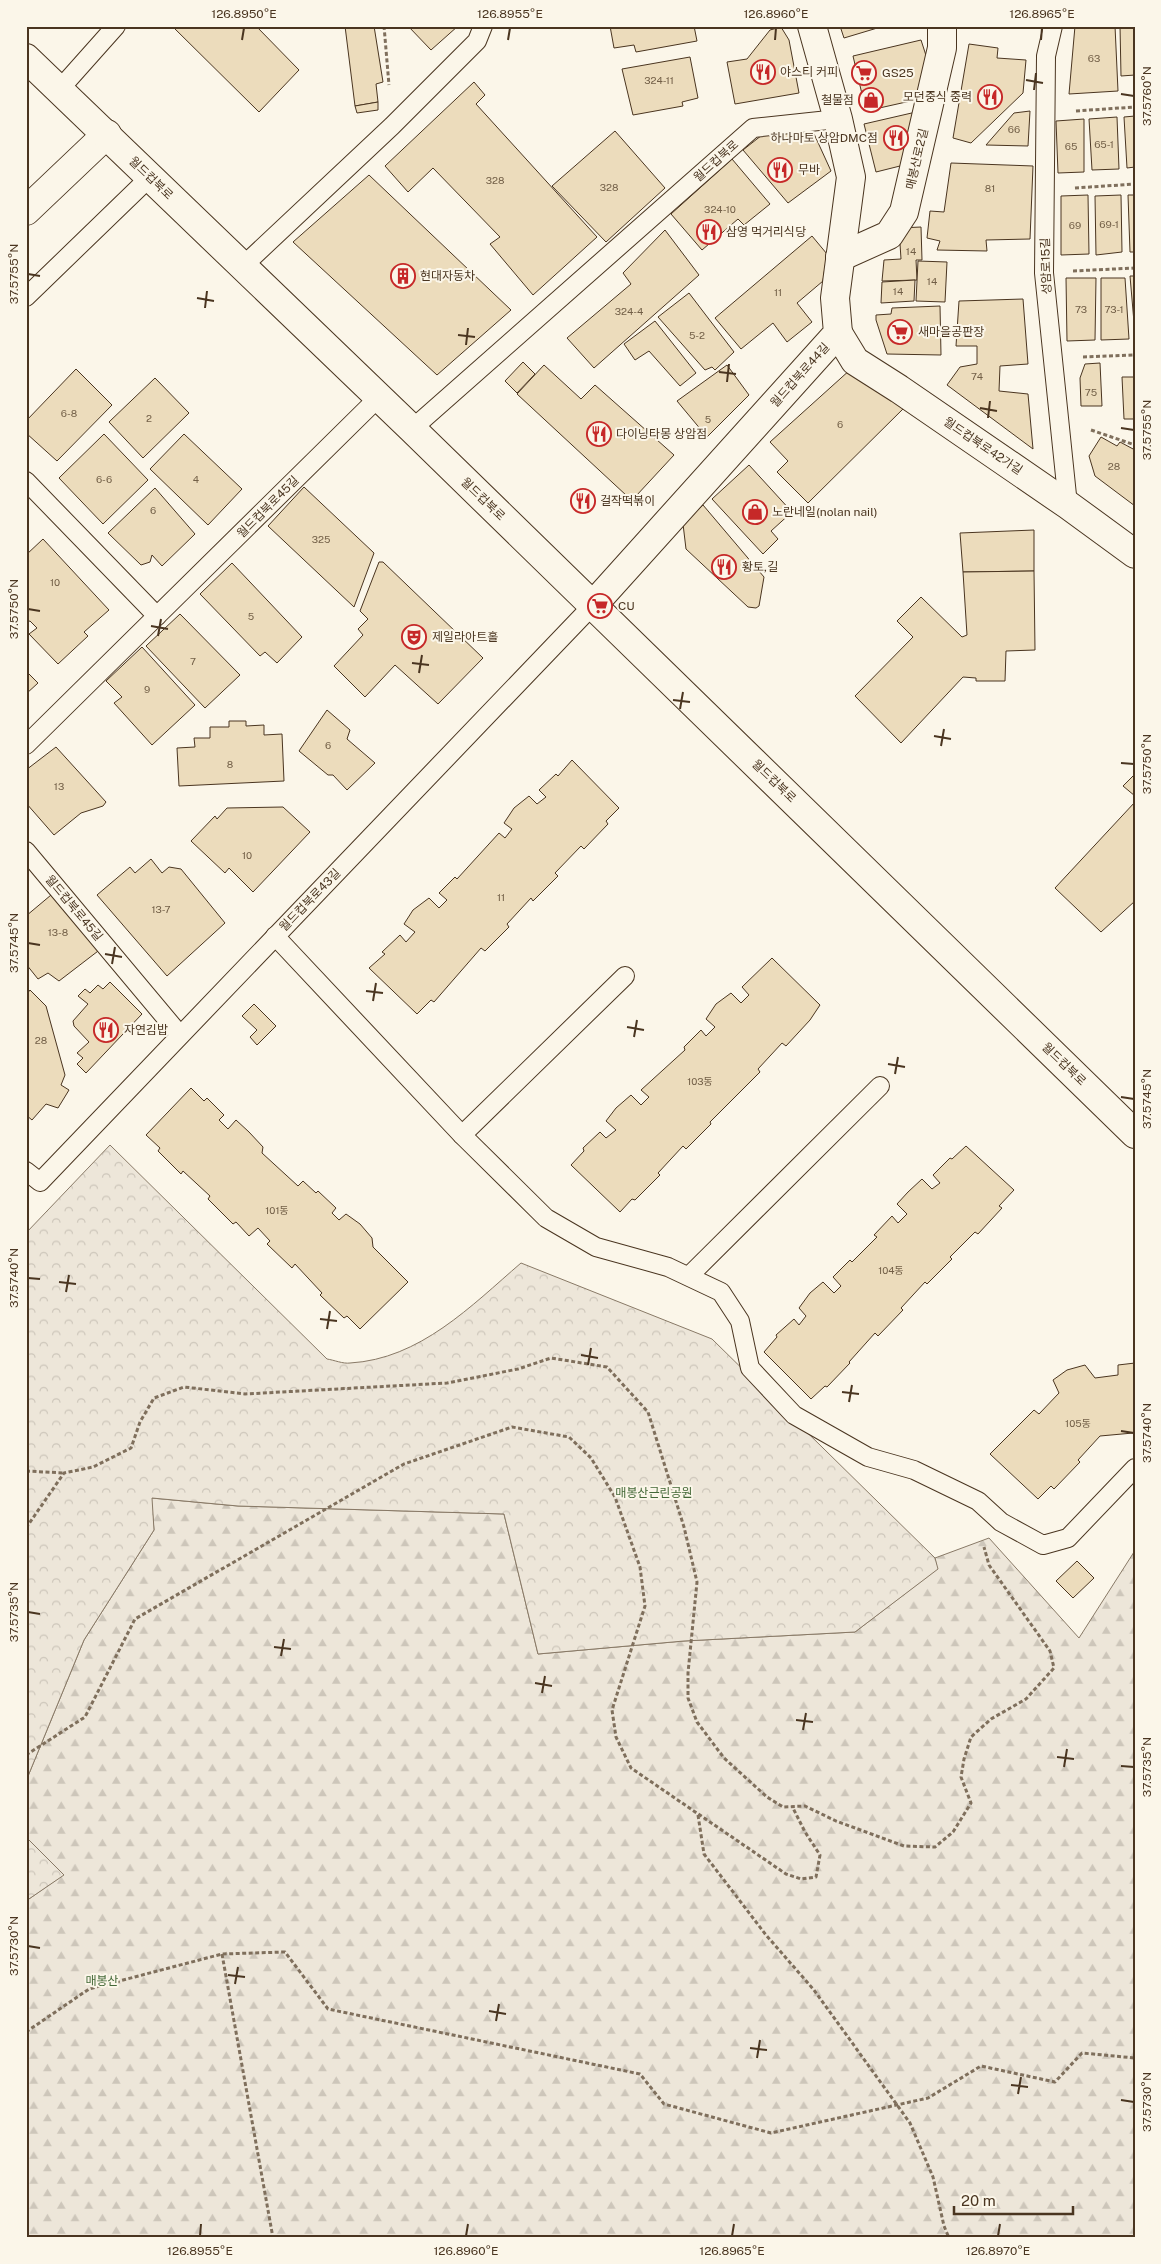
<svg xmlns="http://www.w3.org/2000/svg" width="1161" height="2264" viewBox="0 0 1161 2264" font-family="'Public Sans','Noto Sans KR',sans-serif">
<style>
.forest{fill:url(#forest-firs);stroke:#887966}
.park{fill:url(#park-crowns);stroke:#887966}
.building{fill:#ecdcbc;stroke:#4a3520}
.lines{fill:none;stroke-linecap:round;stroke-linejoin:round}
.lane-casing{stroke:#4a3520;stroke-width:20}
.street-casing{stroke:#4a3520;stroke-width:30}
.secondary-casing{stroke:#4a3520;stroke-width:30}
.path{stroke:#7f6f5c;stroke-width:3;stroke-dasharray:4 2.5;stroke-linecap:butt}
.lane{stroke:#fbf6e9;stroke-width:18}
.street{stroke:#fbf6e9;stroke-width:28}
.secondary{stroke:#fbf6e9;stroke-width:28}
.ticks{fill:none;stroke:#4a3520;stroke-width:2}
.labels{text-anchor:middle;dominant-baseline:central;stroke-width:4;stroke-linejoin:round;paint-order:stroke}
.number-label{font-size:10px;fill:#725f47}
.poi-label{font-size:12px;fill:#4a3520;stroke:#fbf6e9;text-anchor:start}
.street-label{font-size:12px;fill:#4a3520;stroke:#fbf6e9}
.park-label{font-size:12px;fill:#436837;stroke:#fbf6e9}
.neatline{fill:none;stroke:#4a3520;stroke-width:2}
.ticks-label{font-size:12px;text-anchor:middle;fill:#4a3520}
</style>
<defs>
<pattern id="forest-firs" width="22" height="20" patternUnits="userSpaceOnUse" patternTransform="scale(1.25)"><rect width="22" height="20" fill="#ede6d9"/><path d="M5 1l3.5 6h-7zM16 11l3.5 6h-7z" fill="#cdc6ba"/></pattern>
<pattern id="park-crowns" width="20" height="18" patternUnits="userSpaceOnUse" patternTransform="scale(1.25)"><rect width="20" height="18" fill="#ede6d9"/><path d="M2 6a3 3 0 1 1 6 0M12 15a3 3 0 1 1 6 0" fill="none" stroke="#cdc6ba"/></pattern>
</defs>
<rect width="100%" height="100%" fill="#fbf6e9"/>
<path class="forest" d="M151,1498L238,1506L504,1514L538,1654L684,1641L855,1632L937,1569L935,1558L989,1538L1079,1638L1134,1552L1135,1547V2238H26V1901L63,1875L26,1837V1781L84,1640L154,1530Z"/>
<g class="park">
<path d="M110,1145L327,1359C334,1360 343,1364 350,1363C420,1359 471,1306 521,1263L712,1339L935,1558L938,1569L855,1632L684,1641L538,1654L504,1514L238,1506L152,1498L154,1530L84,1640L26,1781V1233Z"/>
<path d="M26,1837L64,1875L26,1901Z"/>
</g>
<g class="building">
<path d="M172,26H256L299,70L259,112Z"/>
<path d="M345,26H374L383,82L376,84L378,102L355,106Z"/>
<path d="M408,26H458L431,50Z"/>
<path d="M610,26H694L697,41L636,52L634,45L614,48Z"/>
<path d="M840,26H884L844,38Z"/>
<path d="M1075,26H1115L1118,91L1069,94Z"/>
<path d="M1120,26H1135V75L1121,76Z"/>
<path d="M781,27L789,40L799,93L735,104L727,62L747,59L770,30Z"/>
<path d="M921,40L932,74L924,98L866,111L853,56Z"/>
<path d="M969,44L998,48L997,58L1026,60L1023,93L971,143L953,138Z"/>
<path d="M690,57L698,98L682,102L683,106L633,115L622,69Z"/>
<path d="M474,82L485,95L476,104L597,237L533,295L490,244L500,237L433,168L408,192L385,166Z"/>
<path d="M378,102V110L357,113L355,106Z"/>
<path d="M1030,111L1028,146L986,145L1014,113Z"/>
<path d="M916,112L912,163L876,172L864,124Z"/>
<path d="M1135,116V167L1127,168L1124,117Z"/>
<path d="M1117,117L1119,169L1092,170L1089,119Z"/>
<path d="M1084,119V172L1058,173L1056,121Z"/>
<path d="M810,125L831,171L788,203L743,150L771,128Z"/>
<path d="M615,131L665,188L606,242L552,186Z"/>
<path d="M732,159L770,204L744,225L738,219L702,250L671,214Z"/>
<path d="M951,163L1033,166L1030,239L986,240L987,251L937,250L940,241L927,238L930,211L944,212Z"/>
<path d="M369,175L511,310L437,375L293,242Z"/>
<path d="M1088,195L1089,254L1061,255V196Z"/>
<path d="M1121,195L1122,252L1096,255L1095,196Z"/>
<path d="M1128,195H1135V252H1130Z"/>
<path d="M921,227L922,260H916L917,280L882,281L884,260L901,259L899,228Z"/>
<path d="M665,230L699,275L594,368L567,338L631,284L623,273Z"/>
<path d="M812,236L827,254L823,281L797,303L812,322L787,342L773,323L741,349L715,318Z"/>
<path d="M918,261L947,262L945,302L916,301Z"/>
<path d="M1130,276H1135V334Z"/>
<path d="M1066,278H1096L1095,340L1067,341Z"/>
<path d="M1101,278H1125L1129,339L1101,340Z"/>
<path d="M915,280L914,301L881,303L882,282Z"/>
<path d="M689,293L734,352L715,370L712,367L705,370L658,317Z"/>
<path d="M1023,299L1028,364L1000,366L999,391L1028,394L1033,449L947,385L960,367L977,364V346H956L959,301Z"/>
<path d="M940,306L941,355L887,354L876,320V315L891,314L892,308Z"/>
<path d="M655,321L696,373L680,386L649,351L635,360L624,344Z"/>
<path d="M523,362L535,374L517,393L505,381Z"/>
<path d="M1100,363L1102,406H1081L1080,378L1085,364Z"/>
<path d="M544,365L581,399L595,385L674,455L636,496H627L517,394Z"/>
<path d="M727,365L749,395L707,437L677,401Z"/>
<path d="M76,369L112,405L57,461L26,433V421Z"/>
<path d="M851,369L907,405L808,503L777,472L788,461L770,442Z"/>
<path d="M1122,377H1135V419H1124Z"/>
<path d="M155,378L189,413L143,458L109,422Z"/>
<path d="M104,434L148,480L103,524L59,478Z"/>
<path d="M184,434L242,489L208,525L150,469Z"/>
<path d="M1101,437L1117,446L1120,442L1135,450V506L1095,476L1089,456Z"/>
<path d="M749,465L792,512L771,531L778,539L763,554L712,499Z"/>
<path d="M304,487L374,553L354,607L268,526Z"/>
<path d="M155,488L195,534L162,566L152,555L150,562L141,565L108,533Z"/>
<path d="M703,505L764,577L759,606L756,608L748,607L686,549L683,524Z"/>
<path d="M1034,530V571L963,572L960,533Z"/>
<path d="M43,539L109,610L84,632L88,636L58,664L29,634L37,628L30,621L26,622V555Z"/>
<path d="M379,562H383L483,658L438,704L395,665L365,697L334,666L363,635L358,629L368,619L360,611Z"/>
<path d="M232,563L302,637L277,663L265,652L260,656L200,594Z"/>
<path d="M1034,571L1035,650L1006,651L1005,681H976V678L963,677L901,743L855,696L913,637L897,621L921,597L962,637L967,635L963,572Z"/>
<path d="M180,614L240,675L205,708L146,646Z"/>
<path d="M142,647L195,705L152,745L114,703L122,697L106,681Z"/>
<path d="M26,671L38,683L26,694Z"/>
<path d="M327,710L350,730L347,739L375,763L347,790L333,775H328L299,751Z"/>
<path d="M229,721H246V726L264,725V735L282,734L284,781L179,786L177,748L195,747L194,738H210V727H229Z"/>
<path d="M56,747L106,802L103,806L81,813L54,835L26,803V770Z"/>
<path d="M572,760L619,808L606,821L608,824L584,849L581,846L555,873L558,876L533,901L531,898L507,924L509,927L485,951L481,948L434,1002L431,1000L417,1014L369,968L385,954L382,952L400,935L406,942L415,932L404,924L413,910L429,898L439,908L447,900L439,893L455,877L457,879L499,833L505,838L512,829L504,823L514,808L529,796L537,804L546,797L539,790L556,774L558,776Z"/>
<path d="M1135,774V796L1123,786Z"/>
<path d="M1135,802V901L1101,932L1055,888Z"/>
<path d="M283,807L310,832L253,892L229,868L225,873L191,841L215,816L217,819L227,808Z"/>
<path d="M151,859L162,873L169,867L181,869L225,923L167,976L97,895L130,867L135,873Z"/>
<path d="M57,890L102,948L59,981L48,973L38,979L26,964V916Z"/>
<path d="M772,958L820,1005L810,1020L786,1046L782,1043L758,1069L760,1072L710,1122L711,1124L686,1149L683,1146L658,1173L660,1175L635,1200L632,1199L620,1212L571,1165L584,1151L583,1148L600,1132L606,1138L616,1130L606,1121L616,1108L631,1095L641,1105L649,1097L641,1090L685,1050L684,1047L701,1030L706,1036L715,1027L706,1019L716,1004L731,993L741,1003L749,995L742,987Z"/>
<path d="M110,982L142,1014L86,1073L77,1064L83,1058L77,1053L89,1042L74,1026L73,1021L88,1004L78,996L85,989L90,993L98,985L103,989Z"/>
<path d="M30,990L46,1006L65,1075L61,1085L69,1090L58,1108L46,1104L32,1120L26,1115V995Z"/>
<path d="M254,1004L276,1026L257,1045L250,1037L257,1030L242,1016Z"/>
<path d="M191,1088L204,1101L207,1098L224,1115L219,1120L228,1129L236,1120L249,1132L263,1147L262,1153L298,1186L303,1181L316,1193L318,1191L336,1208L332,1213L339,1220L346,1214L360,1224L372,1238L373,1247L408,1282L360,1329L347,1316L344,1318L320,1295L322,1293L295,1264L292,1268L267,1244L270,1241L258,1228L249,1236L236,1222L233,1224L208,1199L210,1196L183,1171L181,1174L158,1151L160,1148L146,1135Z"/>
<path d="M966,1146L1014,1190L999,1206L1002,1208L978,1234L975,1232L950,1257L952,1259L927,1284L925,1282L901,1308L903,1310L878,1336L875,1333L849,1362L850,1363L827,1387L825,1386L811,1399L764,1352L777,1337L776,1335L794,1319L799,1325L806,1316L799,1308L810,1293L823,1282L834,1293L841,1286L833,1277L850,1260L852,1262L877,1237L874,1235L892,1216L898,1223L907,1214L897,1204L908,1192L922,1179L932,1189L940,1183L933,1175L950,1158L952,1159Z"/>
<path d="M1135,1363V1436L1133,1433L1100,1436L1078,1460L1080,1462L1054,1489L1051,1486L1038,1499L990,1454L1034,1410L1039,1414L1059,1393L1053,1380L1067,1370L1085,1365L1095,1378L1118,1375V1365Z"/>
<path d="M1077,1561L1094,1578L1073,1598L1056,1581Z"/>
</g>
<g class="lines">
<defs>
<g id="lane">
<path d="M1053,26L1046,56L1044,273L1068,505"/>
<path d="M59,90L116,26"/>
<path d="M243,266L392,126L477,41L483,26"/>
<path d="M26,297L150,177"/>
<path d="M412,429L753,128L838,119"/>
<path d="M26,481L157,616"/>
<path d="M26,745L379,397"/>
<path d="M26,851L180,1035"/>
<path d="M275,936L462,1135L546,1218L596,1247L668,1267L721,1292L740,1321L750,1368L794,1415L868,1457L914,1470L978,1501L1001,1522L1043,1545L1068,1538L1135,1468"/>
<path d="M462,1135L625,976"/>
<path d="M26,1171L40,1182L593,605"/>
<path d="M689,1276L880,1086"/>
</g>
<g id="street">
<path d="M26,211L107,134"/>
<path d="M840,257L889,235L904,212L942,48V26"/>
<path d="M838,333L855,361L899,389L1068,505L1135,554"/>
<path d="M593,605L838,333L835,298L851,177L838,119L812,26"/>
</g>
<path id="secondary" d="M26,58L412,429L1135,1134"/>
</defs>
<use href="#lane" class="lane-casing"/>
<use href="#street" class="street-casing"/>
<use href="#secondary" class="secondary-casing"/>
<g class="path">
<path d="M384,26L389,85"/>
<path d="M1076,111L1135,107"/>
<path d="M1075,188L1135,184"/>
<path d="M1073,271L1135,268"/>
<path d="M1083,357L1135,355"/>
<path d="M1091,430L1135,445"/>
<path d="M26,1471L64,1473"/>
<path d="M26,1528L64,1473L93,1467L131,1448L140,1422L154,1398L184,1387L245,1394L447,1383L518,1369L551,1358L607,1367L648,1412L684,1527L697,1582L688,1673V1698L697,1722L724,1758L767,1797L783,1807L805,1806L836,1821L904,1846L935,1847L953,1832L971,1803L961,1777L964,1759L971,1737L991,1719L1026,1699L1054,1668L1050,1651L989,1565L984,1547"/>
<path d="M26,1755L85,1717L135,1619L404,1464L512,1427L569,1437L591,1458L615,1497L640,1567L645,1606L612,1710L616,1737L631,1768L786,1874L801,1879L816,1877L820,1855L805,1832L792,1806"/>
<path d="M698,1815L704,1854L766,1935L814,1990L910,2123L933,2177L944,2226L949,2238"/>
<path d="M222,1954L273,2238"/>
<path d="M26,2032L89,1989L222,1954L285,1952L328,2009L640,2074L664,2104L771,2133L928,2098L981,2066L1055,2082L1082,2053L1135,2058"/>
</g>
<use href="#lane" class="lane"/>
<use href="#street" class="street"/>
<use href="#secondary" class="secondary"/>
</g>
<path class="ticks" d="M242,40L244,28M508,40L510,28M775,40L776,28M1041,40L1042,28M1026,80L1043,83M1034,90L1036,73M1121,94L1134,96M28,274L40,276M197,298L214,301M205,308L207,291M458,335L475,337M466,345L468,328M719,372L736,374M727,382L729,364M980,408L997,411M988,418L990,401M1121,428L1134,430M28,609L40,611M151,626L168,629M158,636L161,619M412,663L429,665M419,673L422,655M673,700L690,702M680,709L683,692M934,736L951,739M941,746L944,729M1121,763L1134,764M28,943L40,945M105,954L122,957M112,964L115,947M366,991L383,993M373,1001L376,983M627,1027L644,1030M634,1037L637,1020M888,1064L905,1067M895,1074L898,1057M1121,1097L1134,1099M28,1278L40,1279M59,1282L76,1284M66,1292L69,1275M320,1319L337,1321M327,1329L330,1311M581,1355L598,1358M588,1365L591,1348M842,1392L859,1394M849,1402L852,1385M1121,1431L1134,1433M28,1612L40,1614M274,1647L291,1649M281,1656L284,1639M535,1683L552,1686M542,1693L545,1676M796,1720L813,1722M803,1730L806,1713M1057,1757L1074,1759M1121,1766L1134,1767M1064,1767L1067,1749M28,1946L40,1948M228,1975L245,1977M235,1984L238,1967M489,2011L506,2014M496,2021L499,2004M750,2048L767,2050M757,2058L760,2040M1011,2085L1028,2087M1018,2094L1021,2077M1121,2100L1134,2102M200,2236L201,2224M466,2236L468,2224M732,2236L734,2224M998,2236L1000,2224"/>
<defs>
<symbol id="restaurant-ring" viewBox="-11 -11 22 22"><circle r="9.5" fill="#fbf6e9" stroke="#c62828" stroke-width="1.5"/><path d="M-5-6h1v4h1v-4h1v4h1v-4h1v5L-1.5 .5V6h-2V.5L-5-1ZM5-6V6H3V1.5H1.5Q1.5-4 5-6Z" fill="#c62828"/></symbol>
<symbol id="supermarket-ring" viewBox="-11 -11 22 22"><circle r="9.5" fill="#fbf6e9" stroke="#c62828" stroke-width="1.5"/><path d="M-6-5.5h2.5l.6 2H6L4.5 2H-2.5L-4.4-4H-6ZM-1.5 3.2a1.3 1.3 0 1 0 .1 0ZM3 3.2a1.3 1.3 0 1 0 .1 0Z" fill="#c62828"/></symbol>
<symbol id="shop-ring" viewBox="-11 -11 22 22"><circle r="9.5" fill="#fbf6e9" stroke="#c62828" stroke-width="1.5"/><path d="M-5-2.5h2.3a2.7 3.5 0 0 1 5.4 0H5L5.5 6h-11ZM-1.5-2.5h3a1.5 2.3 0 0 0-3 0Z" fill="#c62828"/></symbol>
<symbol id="building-ring" viewBox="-11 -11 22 22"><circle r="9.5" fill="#fbf6e9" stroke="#c62828" stroke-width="1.5"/><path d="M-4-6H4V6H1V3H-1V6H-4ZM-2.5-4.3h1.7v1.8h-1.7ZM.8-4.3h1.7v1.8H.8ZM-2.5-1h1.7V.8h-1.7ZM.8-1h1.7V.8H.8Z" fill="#c62828"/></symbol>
<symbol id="theatre-ring" viewBox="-11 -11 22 22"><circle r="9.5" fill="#fbf6e9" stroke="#c62828" stroke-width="1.5"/><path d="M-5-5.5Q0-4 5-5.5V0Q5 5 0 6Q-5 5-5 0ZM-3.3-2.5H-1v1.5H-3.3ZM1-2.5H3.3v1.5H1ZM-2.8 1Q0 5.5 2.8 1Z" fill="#c62828"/></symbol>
</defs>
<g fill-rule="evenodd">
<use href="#restaurant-ring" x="749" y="58" width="28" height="28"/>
<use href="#supermarket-ring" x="850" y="59" width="28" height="28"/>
<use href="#restaurant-ring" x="976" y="83" width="28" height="28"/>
<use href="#shop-ring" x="857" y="86" width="28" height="28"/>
<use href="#restaurant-ring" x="882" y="124" width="28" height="28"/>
<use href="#restaurant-ring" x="766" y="156" width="28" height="28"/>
<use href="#restaurant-ring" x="695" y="218" width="28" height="28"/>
<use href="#building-ring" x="389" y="262" width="28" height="28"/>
<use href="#supermarket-ring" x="886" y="318" width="28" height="28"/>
<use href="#restaurant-ring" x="585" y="420" width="28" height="28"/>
<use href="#restaurant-ring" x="569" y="487" width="28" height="28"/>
<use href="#shop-ring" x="741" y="498" width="28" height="28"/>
<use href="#restaurant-ring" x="710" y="553" width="28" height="28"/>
<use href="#supermarket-ring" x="586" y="592" width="28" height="28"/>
<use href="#theatre-ring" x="400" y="623" width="28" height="28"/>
<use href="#restaurant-ring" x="92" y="1016" width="28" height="28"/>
</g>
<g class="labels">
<g class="number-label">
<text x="1094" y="58">63</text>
<text x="659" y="80">324-11</text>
<text x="1014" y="129">66</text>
<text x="1104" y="144">65-1</text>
<text x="1071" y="146">65</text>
<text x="495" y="180">328</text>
<text x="609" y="187">328</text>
<text x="990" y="188">81</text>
<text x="720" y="209">324-10</text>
<text x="1109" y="224">69-1</text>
<text x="1075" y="225">69</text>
<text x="911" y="251">14</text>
<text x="932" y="281">14</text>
<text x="898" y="291">14</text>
<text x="778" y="292">11</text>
<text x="1081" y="309">73</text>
<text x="1114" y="309">73-1</text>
<text x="629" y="311">324-4</text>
<text x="697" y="335">5-2</text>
<text x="977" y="376">74</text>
<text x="1091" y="392">75</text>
<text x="69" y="413">6-8</text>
<text x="149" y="418">2</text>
<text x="708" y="419">5</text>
<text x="840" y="424">6</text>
<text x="1114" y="466">28</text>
<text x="104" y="479">6-6</text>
<text x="196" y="479">4</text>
<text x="153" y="510">6</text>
<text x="321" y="539">325</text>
<text x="55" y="582">10</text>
<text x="251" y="616">5</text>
<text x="193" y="661">7</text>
<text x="147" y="689">9</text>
<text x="328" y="745">6</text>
<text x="230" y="764">8</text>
<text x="59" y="786">13</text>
<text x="247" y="855">10</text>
<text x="501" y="897">11</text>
<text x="161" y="909">13-7</text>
<text x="58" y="932">13-8</text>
<text x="41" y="1040">28</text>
<text x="700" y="1081">103동</text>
<text x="277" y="1210">101동</text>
<text x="891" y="1270">104동</text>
<text x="1078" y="1423">105동</text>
</g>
<g class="poi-label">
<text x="780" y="72">야스티 커피</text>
<text x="882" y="73">GS25</text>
<text x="972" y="97" text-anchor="end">모던중식 중력</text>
<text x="854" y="100" text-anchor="end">철물점</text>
<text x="878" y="138" text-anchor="end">하나마토 상암DMC점</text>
<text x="798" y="170">무바</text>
<text x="726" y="232">삼영 먹거리식당</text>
<text x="420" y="276">현대자동차</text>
<text x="918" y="332">새마을공판장</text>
<text x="616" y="434">다이닝타몽 상암점</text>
<text x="600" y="501">걸작떡볶이</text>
<text x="772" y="512">노란네일(nolan nail)</text>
<text x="742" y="567">황토,길</text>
<text x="618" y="606">CU</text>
<text x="432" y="637">제일라아트홀</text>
<text x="124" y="1030">자연김밥</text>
</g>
<g class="street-label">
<text transform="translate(917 159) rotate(-77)">매봉산로2길</text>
<text transform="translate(716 161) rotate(-42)">월드컵북로</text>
<text transform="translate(151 178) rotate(44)">월드컵북로</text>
<text transform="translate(1046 266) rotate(-92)">성암로15길</text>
<text transform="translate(800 375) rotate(-48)">월드컵북로44길</text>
<text transform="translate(983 446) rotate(34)">월드컵북로42가길</text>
<text transform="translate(483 499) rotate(44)">월드컵북로</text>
<text transform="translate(268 507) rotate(-45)">월드컵북로45길</text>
<text transform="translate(774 781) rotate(44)">월드컵북로</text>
<text transform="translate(310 900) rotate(-46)">월드컵북로43길</text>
<text transform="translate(74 908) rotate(50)">월드컵북로45길</text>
<text transform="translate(1064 1064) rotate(44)">월드컵북로</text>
</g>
<g class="park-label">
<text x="654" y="1493">매봉산근린공원</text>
<text x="102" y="1981">매봉산</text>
</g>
</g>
<rect width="1161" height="2264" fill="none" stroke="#fbf6e9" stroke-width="55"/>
<path d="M954 2206v8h119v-8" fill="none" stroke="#4a3520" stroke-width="2.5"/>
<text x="961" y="2206" font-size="15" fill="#4a3520" stroke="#fbf6e9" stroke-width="4" paint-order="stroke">20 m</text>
<rect x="28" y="28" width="1106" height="2208" class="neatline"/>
<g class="ticks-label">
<text x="244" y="18">126.8950°E</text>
<text x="510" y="18">126.8955°E</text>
<text x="776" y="18">126.8960°E</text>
<text x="1042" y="18">126.8965°E</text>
<text transform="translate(1147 96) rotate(-90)" y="4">37.5760°N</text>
<text transform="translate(14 274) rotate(-90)" y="4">37.5755°N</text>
<text transform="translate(1147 430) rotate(-90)" y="4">37.5755°N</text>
<text transform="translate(14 609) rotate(-90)" y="4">37.5750°N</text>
<text transform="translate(1147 764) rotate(-90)" y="4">37.5750°N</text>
<text transform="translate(14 943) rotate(-90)" y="4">37.5745°N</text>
<text transform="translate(1147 1099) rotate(-90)" y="4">37.5745°N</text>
<text transform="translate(14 1278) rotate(-90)" y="4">37.5740°N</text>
<text transform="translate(1147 1433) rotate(-90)" y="4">37.5740°N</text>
<text transform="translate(14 1612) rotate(-90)" y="4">37.5735°N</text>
<text transform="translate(1147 1767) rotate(-90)" y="4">37.5735°N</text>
<text transform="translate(14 1946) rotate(-90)" y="4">37.5730°N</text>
<text transform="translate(1147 2102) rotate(-90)" y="4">37.5730°N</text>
<text x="200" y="2255">126.8955°E</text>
<text x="466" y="2255">126.8960°E</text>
<text x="732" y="2255">126.8965°E</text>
<text x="998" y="2255">126.8970°E</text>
</g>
</svg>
